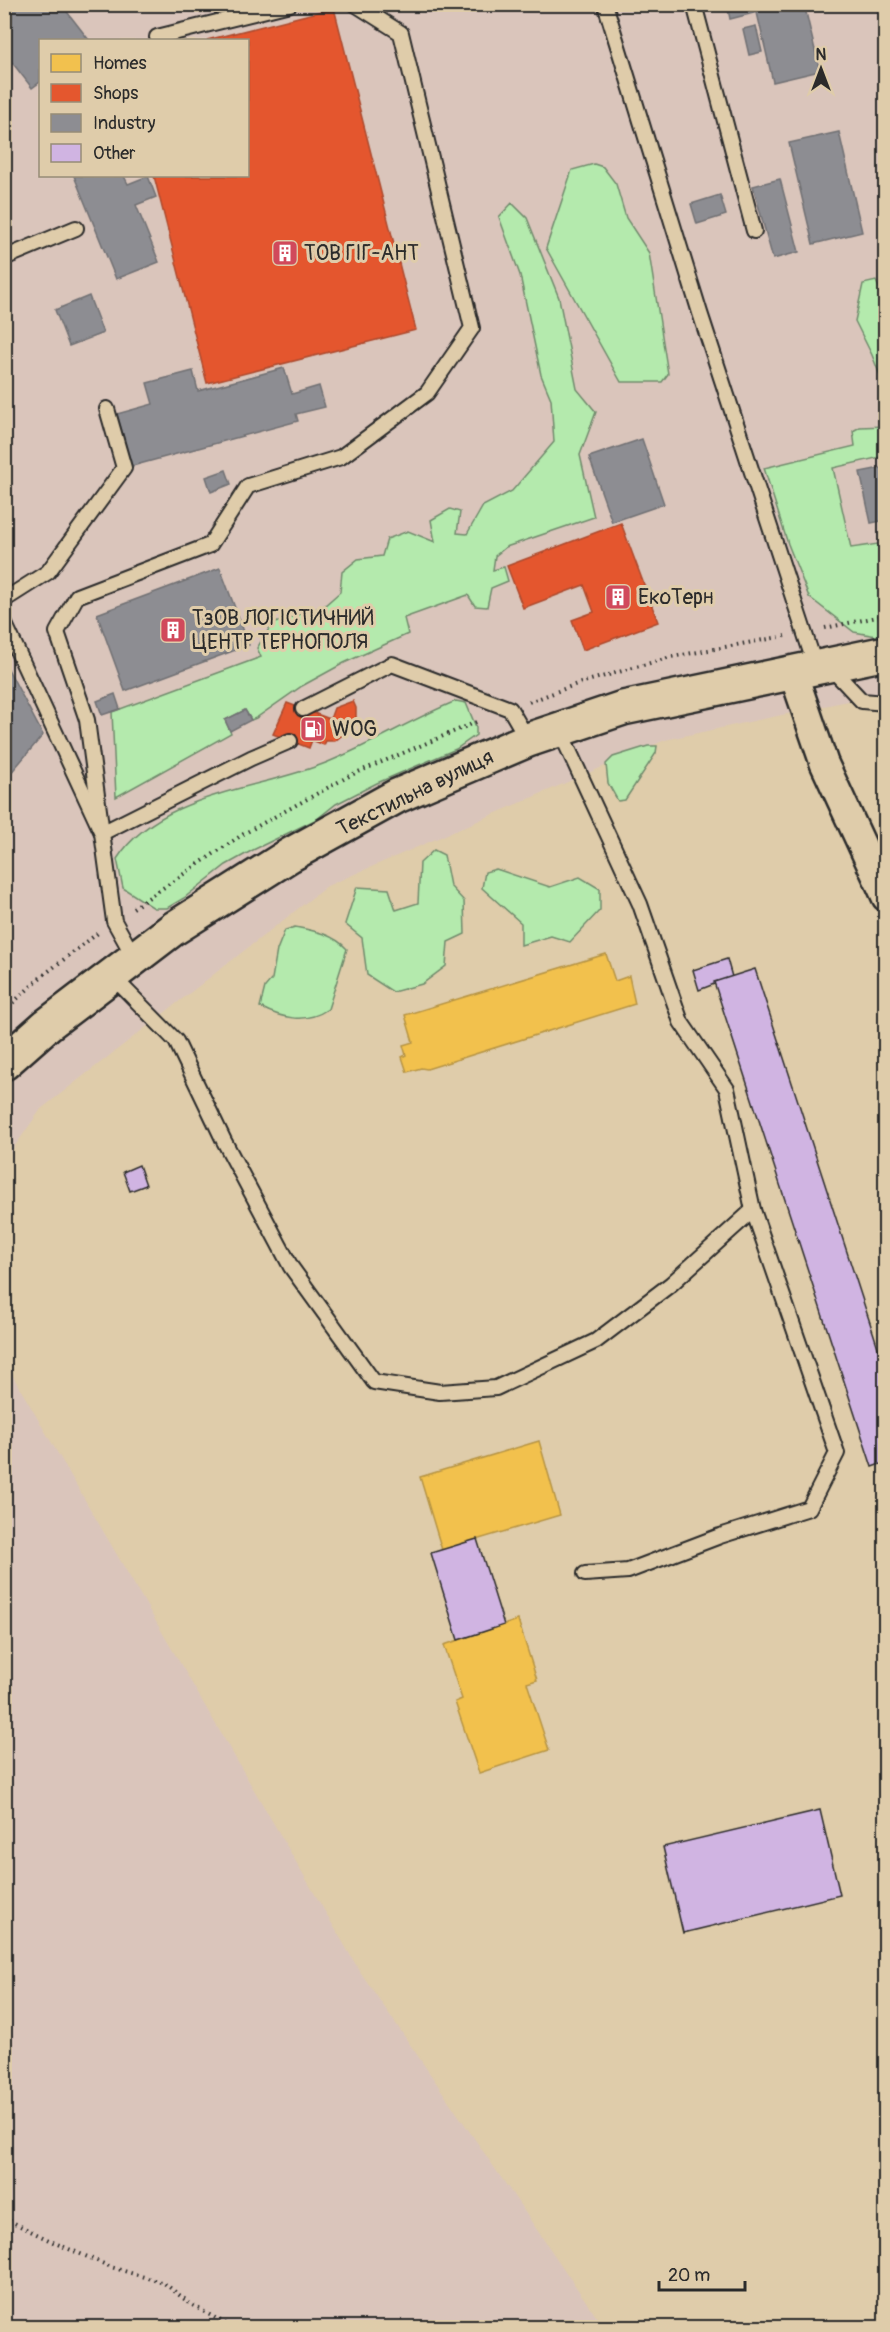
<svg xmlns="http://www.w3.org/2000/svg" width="890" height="2332" viewBox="0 0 890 2332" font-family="Pangolin,sans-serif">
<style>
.built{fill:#dac5bb;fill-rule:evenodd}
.green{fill:#b4eaad;stroke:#708a6c;stroke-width:1.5}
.homes{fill:#f2c14e;stroke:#b69444;stroke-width:1.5}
.shops{fill:#e4572e;stroke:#ac4a2d;stroke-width:1.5}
.industry{fill:#8d8d92;stroke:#707073;stroke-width:1.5}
.building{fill:#d0b4e2;stroke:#2b2b2b;stroke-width:1.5}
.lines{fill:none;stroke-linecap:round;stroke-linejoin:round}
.lane-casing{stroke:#2b2b2b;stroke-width:18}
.street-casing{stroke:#2b2b2b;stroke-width:32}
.secondary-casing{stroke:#2b2b2b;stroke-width:38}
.path{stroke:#2b2b2b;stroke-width:4;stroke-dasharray:1.5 4.5;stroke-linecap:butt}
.lane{stroke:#dfccaa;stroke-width:14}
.street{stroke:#dfccaa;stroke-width:27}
.secondary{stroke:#dfccaa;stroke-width:33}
.labels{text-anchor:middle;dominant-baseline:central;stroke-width:6;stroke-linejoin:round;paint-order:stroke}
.poi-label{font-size:21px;fill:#2b2b2b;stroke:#dfccaa;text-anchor:start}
.street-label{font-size:21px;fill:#2b2b2b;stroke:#dfccaa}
</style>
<rect width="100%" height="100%" fill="#dfccaa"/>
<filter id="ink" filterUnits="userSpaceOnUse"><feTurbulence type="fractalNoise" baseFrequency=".0167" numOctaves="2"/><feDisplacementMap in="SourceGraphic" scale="12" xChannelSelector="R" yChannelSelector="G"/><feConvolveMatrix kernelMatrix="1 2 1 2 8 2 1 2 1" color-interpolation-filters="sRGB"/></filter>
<g filter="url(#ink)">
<g class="built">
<path d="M5,5H885V693L665,740L327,886L41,1109L5,1160ZM40,40H248V176H40Z"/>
<path d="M4,1361L359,1970L596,2316L599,2327H5Z"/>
</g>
<g class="green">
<path d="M594,164L603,167L616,184L626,218L649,253L668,374L662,382H621L546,248L572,170Z"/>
<path d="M512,203L527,218L559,298L577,389L596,412L580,455L594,517L506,547L495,556L493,570L504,567L508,581L491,588L487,607L475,606L468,595L404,618L408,634L344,663L302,686L256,718L251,720L245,710L225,720L231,733L116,797L112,712L261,657L257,648L272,624L324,606L340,592L342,572L358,559L382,556L387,539L408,531L435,542L431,520L450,509L460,512L457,533L467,534L483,506L512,491L554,442L551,399L541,375L520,275L499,217Z"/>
<path d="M876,281L885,301V388L872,355L855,321L863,284Z"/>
<path d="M885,426V456L833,468L851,548L885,543V637H882L854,632L809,597L788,544L764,468L855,446L853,431L860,427Z"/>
<path d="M456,701L466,703L476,727V735L456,749L377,783L336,804L317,819L253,850L226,865L184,898L167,908H154L123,888L117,859C160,792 261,790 328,762C372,744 412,719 456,701Z"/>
<path d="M648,746H657L656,753L625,800L618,801L608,783L606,764L613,757Z"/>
<path d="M434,850L444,855L450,886L464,901L465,934L448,942L446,966L422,984L393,992L367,975L362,938L345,924L357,887L389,889L396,910L418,903L420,863Z"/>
<path d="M496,869L550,887L580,877L600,889V910L570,942L551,936L521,945V923L482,888L485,872Z"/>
<path d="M295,927C315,931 333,934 347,949L328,1009C306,1024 283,1019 260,1007L265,987L272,979L277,950L285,930Z"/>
</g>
<g class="homes">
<path d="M606,954L615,981L629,976L635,1004L427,1069L421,1068L407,1072L402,1057L406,1055L403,1045L413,1042L405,1015Z"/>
<path d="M539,1441L560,1515L442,1550L420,1477Z"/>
<path d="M518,1620L537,1680L527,1683L549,1750L479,1773L455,1702L462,1699L444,1645Z"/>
</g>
<g class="shops">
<path d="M334,8L416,330L207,383L154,176H248V40H207Z"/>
<path d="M621,523L658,622L583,650L572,620L594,612L584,585L523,608L507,566Z"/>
<path d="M353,701L356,708V724L335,741H326L324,745L312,740L309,748L273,734L287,703L330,719L334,708Z"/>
</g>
<g class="industry">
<path d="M4,4H61L89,40H40V82L32,88L4,52Z"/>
<path d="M727,4H751L754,13L730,19Z"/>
<path d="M755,4H804L820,71L773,82Z"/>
<path d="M756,26L762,52L749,55L743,29Z"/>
<path d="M839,132L862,232L813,244L789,143Z"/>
<path d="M74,176H124L128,184L148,176L156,197L136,205L159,262L116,279Z"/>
<path d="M780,179L799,252L773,259L753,186Z"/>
<path d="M720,195L726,215L697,224L691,204Z"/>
<path d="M89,296L103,333L69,346L55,310Z"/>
<path d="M284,368L292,394L319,386L325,407L296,414L298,421L132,466L117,414L153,404L147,383L193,371L198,391Z"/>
<path d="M642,439L664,504L612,522L589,457Z"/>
<path d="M886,467V520L871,523L860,472Z"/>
<path d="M226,470L231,484L211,492L206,477Z"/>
<path d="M220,568L249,645L125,691L97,614Z"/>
<path d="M8,669L43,735L4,781V673Z"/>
<path d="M115,694L120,709L102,715L97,701Z"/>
<path d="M245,710L251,720L230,731L225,720Z"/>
</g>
<g class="building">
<path d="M727,959L732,977L699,990L693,970Z"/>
<path d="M755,969L886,1372V1462L872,1467L714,982Z"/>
<path d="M139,1165L146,1185L130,1191L123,1172Z"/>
<path d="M477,1539L504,1625L458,1640L431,1553Z"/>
<path d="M820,1810L840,1895L683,1933L663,1847Z"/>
</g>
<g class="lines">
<defs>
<g id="lane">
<path d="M605,4L700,313L816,668"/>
<path d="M694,4L754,231"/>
<path d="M884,4L886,9"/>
<path d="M157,37L290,4"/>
<path d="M4,258L76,228"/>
<path d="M4,600L48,572L124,468L107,409"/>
<path d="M4,622L102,833L114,921L134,957"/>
<path d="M830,667L862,701L886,703"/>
<path d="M303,709L392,664L510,709L528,740"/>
<path d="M559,729L640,904L681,1022L727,1089L753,1210L837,1453L809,1508L720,1536L628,1571L585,1574"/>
<path d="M290,741L251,758L102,833L87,720L57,632L77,596L210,545L248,486L341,457L427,393L472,328L401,33L355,4"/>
<path d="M111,975L176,1041L224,1141L291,1267L374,1382L440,1392L496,1388L596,1341L671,1284L753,1210"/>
</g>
<path id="street" d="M793,673L824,763L886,897"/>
<path id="secondary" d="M4,1063L47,1025L173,929L290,855L397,796L528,740L623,708L886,653"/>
</defs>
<use href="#lane" class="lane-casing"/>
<use href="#street" class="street-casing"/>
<use href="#secondary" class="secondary-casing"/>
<g class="path">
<path d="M825,628L886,615"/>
<path d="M529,702L577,684L671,657L785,636"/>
<path d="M133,908L245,833L351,775L479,721"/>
<path d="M4,1011L41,977L98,933"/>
<path d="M4,2218L55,2243L111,2267L164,2283L192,2305L233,2328"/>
</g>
<use href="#lane" class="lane"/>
<use href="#street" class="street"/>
<use href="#secondary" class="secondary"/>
</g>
</g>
<defs>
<symbol id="building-square" viewBox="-11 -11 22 22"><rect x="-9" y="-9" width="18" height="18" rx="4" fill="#d1495b" stroke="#dfccaa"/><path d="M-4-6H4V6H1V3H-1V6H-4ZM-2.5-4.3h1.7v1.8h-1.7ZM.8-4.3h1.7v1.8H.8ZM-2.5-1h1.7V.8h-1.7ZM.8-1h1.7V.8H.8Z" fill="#fff"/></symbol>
<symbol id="fuel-square" viewBox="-11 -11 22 22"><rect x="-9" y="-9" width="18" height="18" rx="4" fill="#d1495b" stroke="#dfccaa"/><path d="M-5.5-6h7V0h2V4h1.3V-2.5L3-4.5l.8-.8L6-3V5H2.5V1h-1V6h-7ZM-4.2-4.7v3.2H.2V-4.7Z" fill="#fff"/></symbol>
</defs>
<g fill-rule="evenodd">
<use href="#building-square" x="270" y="238" width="30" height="30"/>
<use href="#building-square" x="603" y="582" width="30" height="30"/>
<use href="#building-square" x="158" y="615" width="30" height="30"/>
<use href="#fuel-square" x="298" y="714" width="30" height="30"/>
</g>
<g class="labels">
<g class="poi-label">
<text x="304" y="253">ТОВ ГІГ-АНТ</text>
<text x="638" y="597">ЕкоТерн</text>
<text x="192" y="618">ТзОВ ЛОГІСТИЧНИЙ<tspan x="192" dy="24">ЦЕНТР ТЕРНОПОЛЯ</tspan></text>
<text x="332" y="729">WOG</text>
</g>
<g class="street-label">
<text transform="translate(415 793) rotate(-26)">Текстильна вулиця</text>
</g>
</g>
<rect width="890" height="2332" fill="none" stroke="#dfccaa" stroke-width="24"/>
<rect x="12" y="12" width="866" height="2308" fill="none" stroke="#2b2b2b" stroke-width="2" filter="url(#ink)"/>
<rect x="39" y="39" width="210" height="138" fill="#dfccaa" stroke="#978c77" stroke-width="1.5"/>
<rect x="51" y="54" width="30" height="18" fill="#f2c14e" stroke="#978c77" stroke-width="1.5"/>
<text x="93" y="69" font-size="18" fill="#2b2b2b">Homes</text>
<rect x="51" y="84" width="30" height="18" fill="#e4572e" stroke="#978c77" stroke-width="1.5"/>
<text x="93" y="99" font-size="18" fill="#2b2b2b">Shops</text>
<rect x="51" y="114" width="30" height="18" fill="#8d8d92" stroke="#978c77" stroke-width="1.5"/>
<text x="93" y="129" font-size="18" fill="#2b2b2b">Industry</text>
<rect x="51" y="144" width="30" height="18" fill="#d0b4e2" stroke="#978c77" stroke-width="1.5"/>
<text x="93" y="159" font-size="18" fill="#2b2b2b">Other</text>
<g transform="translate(821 69)" stroke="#dfccaa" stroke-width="4.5" paint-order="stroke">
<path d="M0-4.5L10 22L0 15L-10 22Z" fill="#2b2b2b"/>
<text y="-9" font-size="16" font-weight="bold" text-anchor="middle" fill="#2b2b2b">N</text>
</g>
<path d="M659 2281v9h86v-9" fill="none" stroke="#2b2b2b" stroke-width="3"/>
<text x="668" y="2281" font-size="18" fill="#2b2b2b" stroke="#dfccaa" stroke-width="4.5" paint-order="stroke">20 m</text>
</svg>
